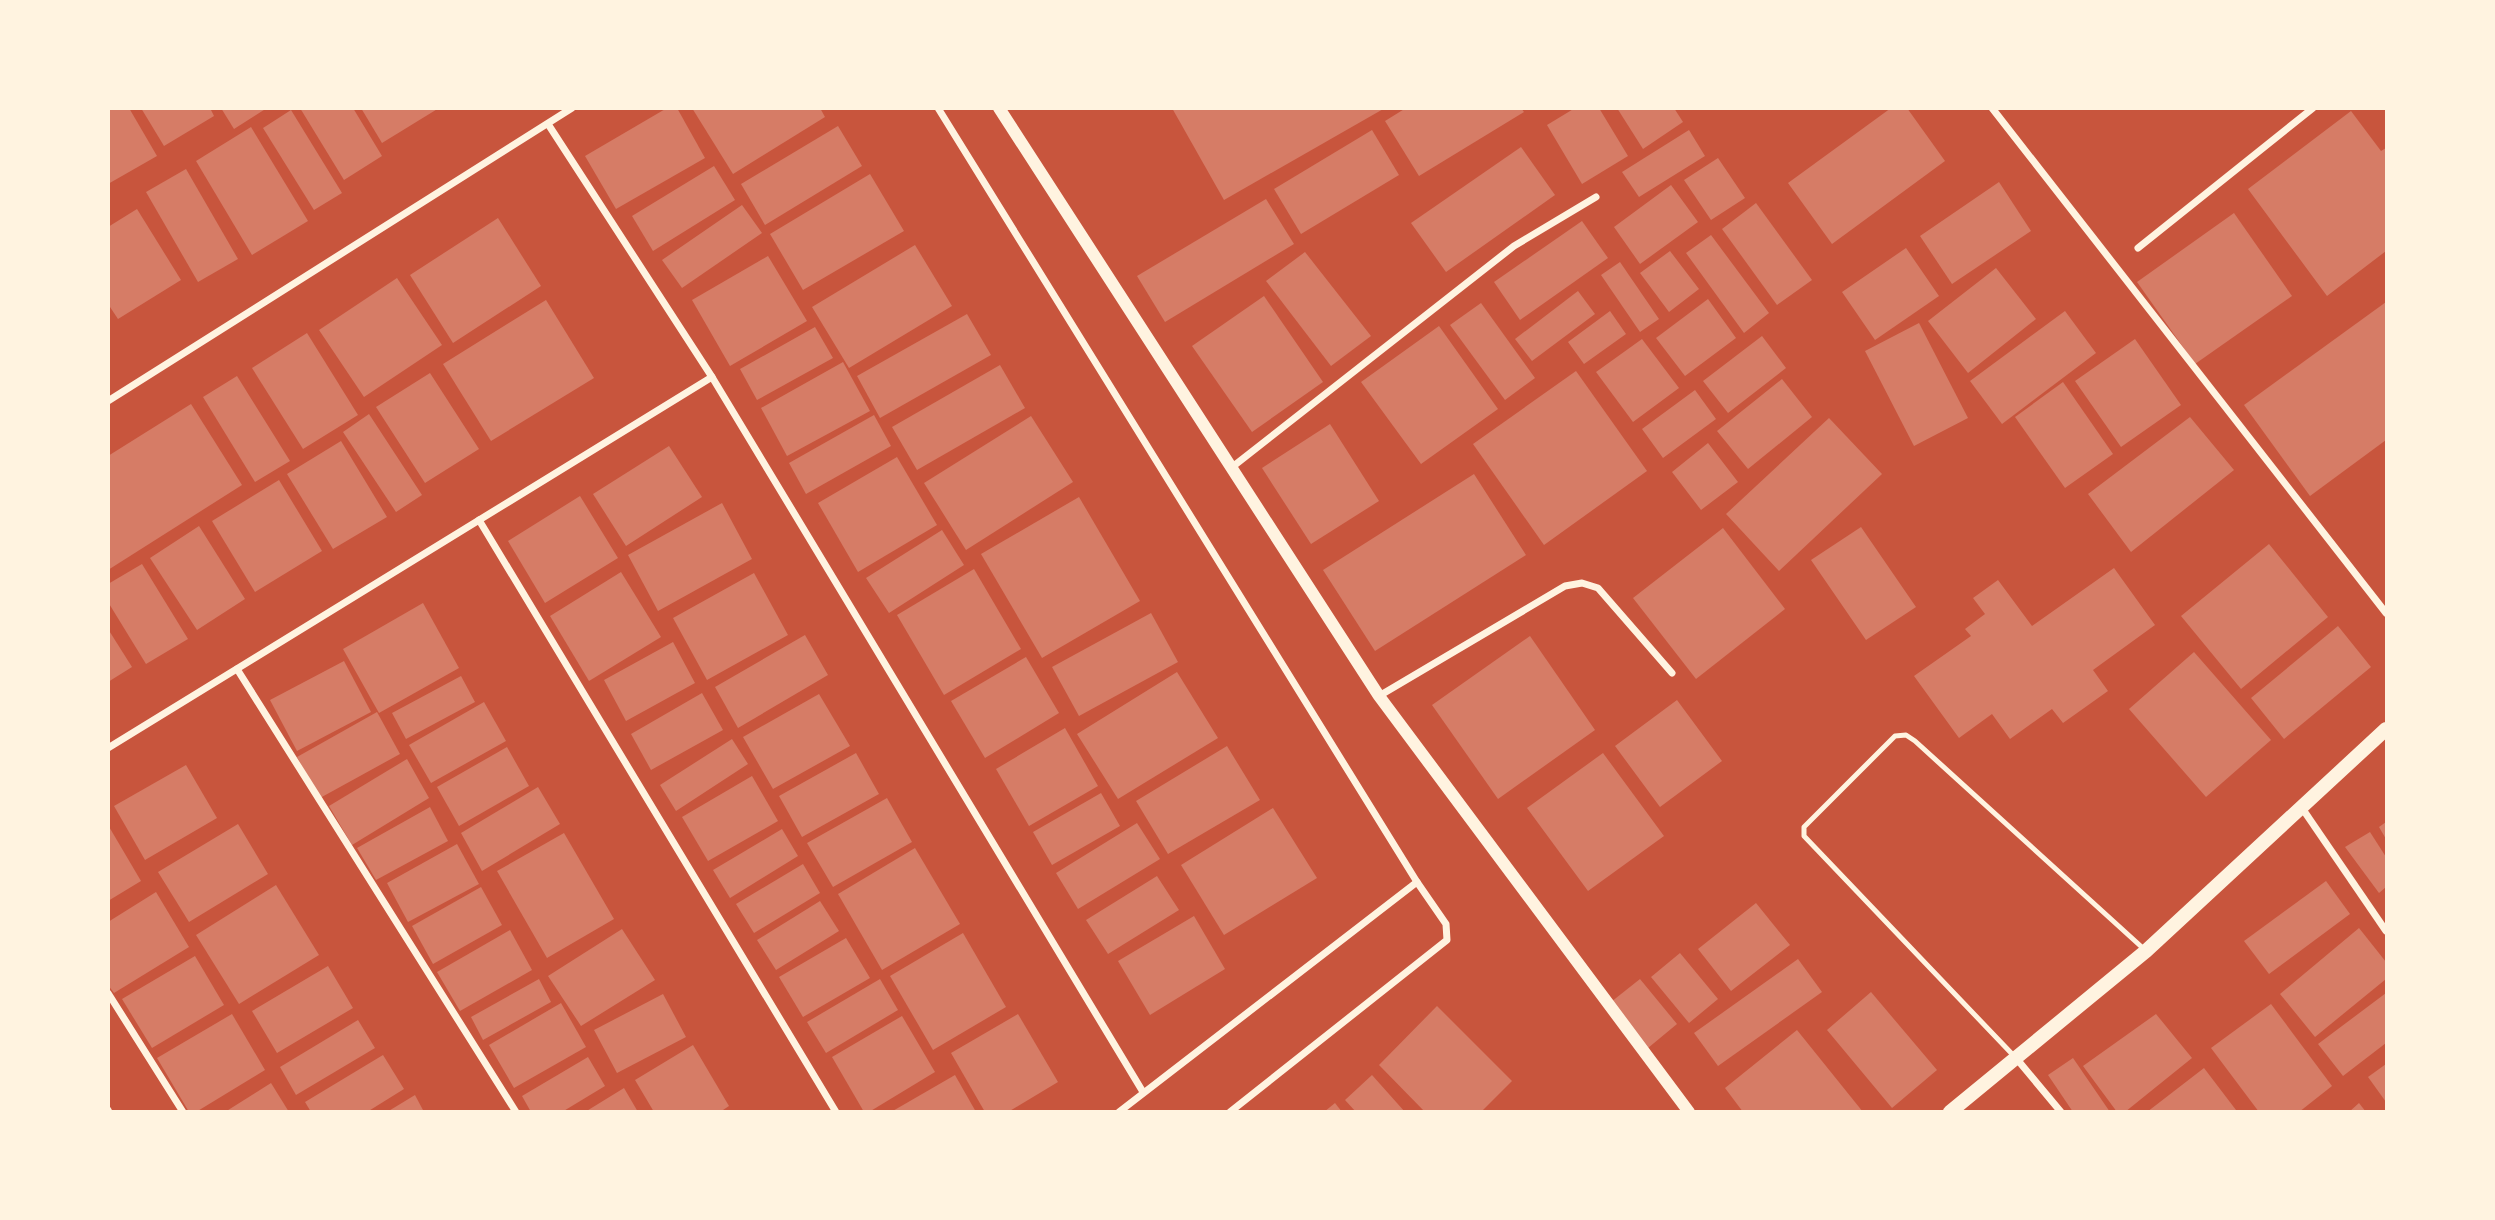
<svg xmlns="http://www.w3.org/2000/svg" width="2495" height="1220" viewBox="0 0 2495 1220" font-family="'Fira Sans Condensed',sans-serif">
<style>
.building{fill:#d67c66}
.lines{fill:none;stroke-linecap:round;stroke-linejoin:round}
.service{stroke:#fff3e0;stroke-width:5}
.minor{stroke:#fff3e0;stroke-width:7}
.tertiary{stroke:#fff3e0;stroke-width:12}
.secondary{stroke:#fff3e0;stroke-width:14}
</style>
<rect width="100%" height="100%" fill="#c8553d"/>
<g class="building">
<path d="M108,108H129L157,156L108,184Z"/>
<path d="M141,108H210L214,116L164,146Z"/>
<path d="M221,108H267L234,129Z"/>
<path d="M300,108H353L382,156L344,180Z"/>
<path d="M361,108H439L382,143Z"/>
<path d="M667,108H677L705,158L616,209L585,156Z"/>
<path d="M692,108H820L825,117L733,174Z"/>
<path d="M1172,108H1385L1224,200Z"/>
<path d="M1406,108H1521L1524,112L1419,176L1385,121Z"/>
<path d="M1575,108H1599L1628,156L1582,184L1547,125Z"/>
<path d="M1617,108H1674L1683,122L1643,149Z"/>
<path d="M1891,108H1907L1945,161L1832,244L1788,183Z"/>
<path d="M291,110L342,193L314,210L263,128Z"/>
<path d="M2351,111L2381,151L2386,148V251L2327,296L2248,189Z"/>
<path d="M838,126L862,166L765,225L741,184Z"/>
<path d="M251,127L308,221L252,255L196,161Z"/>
<path d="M1372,130L1399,175L1301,234L1274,189Z"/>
<path d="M1689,130L1705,156L1639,197L1622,172Z"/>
<path d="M1521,147L1555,195L1446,272L1411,223Z"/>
<path d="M1718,158L1745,198L1711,220L1684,180Z"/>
<path d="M714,166L735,200L653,251L632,216Z"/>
<path d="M186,169L238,259L198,282L146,192Z"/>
<path d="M870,174L904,231L803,290L770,234Z"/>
<path d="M1999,182L2031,231L1952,284L1920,236Z"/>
<path d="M1671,185L1698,222L1640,264L1614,227Z"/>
<path d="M1266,199L1294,244L1165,322L1137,276Z"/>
<path d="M1756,203L1812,280L1777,305L1722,229Z"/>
<path d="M742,205L762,233L682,288L662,260Z"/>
<path d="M137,209L181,280L118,319L108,304V227Z"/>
<path d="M2234,213L2292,296L2195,364L2137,282Z"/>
<path d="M498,218L541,286L453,343L410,275Z"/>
<path d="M1582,221L1608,258L1520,320L1494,282Z"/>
<path d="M1711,235L1769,313L1744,333L1686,253Z"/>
<path d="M915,245L952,306L849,368L812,307Z"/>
<path d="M1906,248L1939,296L1875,340L1842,292Z"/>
<path d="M1670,251L1699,289L1669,312L1640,273Z"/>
<path d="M1305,252L1371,336L1331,366L1266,281Z"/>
<path d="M768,256L807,321L730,366L692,300Z"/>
<path d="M1620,262L1659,319L1640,332L1601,275Z"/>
<path d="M1996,268L2036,319L1968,373L1928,321Z"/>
<path d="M397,278L442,345L364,397L319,330Z"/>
<path d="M1578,291L1595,314L1532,361L1515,339Z"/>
<path d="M1264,296L1323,382L1252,432L1192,346Z"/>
<path d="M1708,299L1736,338L1685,376L1656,338Z"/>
<path d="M546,300L594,378L491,441L443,364Z"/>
<path d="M2386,302V440L2310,496L2244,405Z"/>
<path d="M1481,303L1535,378L1505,400L1450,325Z"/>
<path d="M1610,311L1626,334L1584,364L1568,342Z"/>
<path d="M2065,311L2096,353L2002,424L1970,381Z"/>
<path d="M967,314L991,355L880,418L857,376Z"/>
<path d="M1919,323L1968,418L1914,446L1865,351Z"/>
<path d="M1439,326L1498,409L1421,464L1361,382Z"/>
<path d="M815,327L833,358L757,400L740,369Z"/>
<path d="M307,333L358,415L303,449L252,368Z"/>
<path d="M1762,336L1786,368L1728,413L1703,381Z"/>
<path d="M1642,339L1679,388L1633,422L1596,372Z"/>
<path d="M2135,339L2181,405L2121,447L2075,381Z"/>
<path d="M843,362L870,411L787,456L761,408Z"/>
<path d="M1000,365L1025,408L917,470L892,427Z"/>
<path d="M1576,371L1647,471L1544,545L1473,444Z"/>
<path d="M430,373L479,449L425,483L376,407Z"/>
<path d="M237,376L290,461L255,482L203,397Z"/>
<path d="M1782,379L1812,417L1748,469L1717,431Z"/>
<path d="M2063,382L2113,454L2065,488L2015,417Z"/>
<path d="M1695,390L1716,419L1663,458L1642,429Z"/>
<path d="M191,404L242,485L108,570V456Z"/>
<path d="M369,414L422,495L396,512L343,432Z"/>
<path d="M874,415L891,446L806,494L789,463Z"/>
<path d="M1031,416L1073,482L966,550L924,483Z"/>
<path d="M2190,417L2234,470L2131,552L2088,494Z"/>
<path d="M1829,418L1882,474L1779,571L1726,514Z"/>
<path d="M1330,424L1379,501L1311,544L1262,468Z"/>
<path d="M341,441L387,517L333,549L287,474Z"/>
<path d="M1708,443L1738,482L1701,510L1672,472Z"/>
<path d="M669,446L702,497L626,546L593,494Z"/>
<path d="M897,457L937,525L858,572L818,503Z"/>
<path d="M1474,474L1526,555L1375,651L1323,570Z"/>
<path d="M279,480L322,551L255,592L212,521Z"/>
<path d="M580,496L618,558L545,603L508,541Z"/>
<path d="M1079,497L1140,601L1042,658L981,554Z"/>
<path d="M722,503L752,559L658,611L628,555Z"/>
<path d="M199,526L245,599L197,630L150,558Z"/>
<path d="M1861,527L1916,607L1866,640L1811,560Z"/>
<path d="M1723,528L1785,609L1696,679L1633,598Z"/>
<path d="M942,530L964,565L889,613L866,578Z"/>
<path d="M2269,544L2328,617L2241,689L2181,616Z"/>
<path d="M142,564L188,639L146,664L108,602V584Z"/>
<path d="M2114,568L2155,625L2093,670L2108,691L2063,723L2052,709L2010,739L1992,714L1959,738L1914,676L1971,636L1965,629L1985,614L1973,598L1998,580L2032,626Z"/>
<path d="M974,569L1021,649L944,695L897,615Z"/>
<path d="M621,572L661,637L589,681L550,616Z"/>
<path d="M754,573L788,635L707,680L673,618Z"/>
<path d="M423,603L459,668L379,713L343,649Z"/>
<path d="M1151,613L1178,662L1079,716L1052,667Z"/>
<path d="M2338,626L2371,667L2284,739L2251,698Z"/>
<path d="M108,629L132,667L108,682Z"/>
<path d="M805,635L828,675L738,728L715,687Z"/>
<path d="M1530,636L1595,730L1498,799L1432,705Z"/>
<path d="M673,642L695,683L626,721L604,680Z"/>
<path d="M2194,652L2271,740L2206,797L2129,709Z"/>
<path d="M1026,657L1059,713L985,758L951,701Z"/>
<path d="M344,661L371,712L297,751L270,700Z"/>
<path d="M1177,672L1218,738L1118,799L1077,734Z"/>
<path d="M461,676L475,702L406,739L392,713Z"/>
<path d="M702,693L723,730L651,770L631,734Z"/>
<path d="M819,694L850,746L773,789L743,737Z"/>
<path d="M1677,700L1722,761L1660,807L1615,746Z"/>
<path d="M484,702L506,741L431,783L409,745Z"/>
<path d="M377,712L400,754L320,798L297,757Z"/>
<path d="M1065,728L1098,786L1029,826L996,769Z"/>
<path d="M732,739L748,764L676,811L660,785Z"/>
<path d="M1227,746L1260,800L1168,854L1136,801Z"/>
<path d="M507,747L529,786L459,826L437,787Z"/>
<path d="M856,753L879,794L802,837L779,796Z"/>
<path d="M1603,753L1664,836L1588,891L1527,808Z"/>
<path d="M407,759L429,798L352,845L329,806Z"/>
<path d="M186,765L217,818L145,860L114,806Z"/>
<path d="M752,776L778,821L708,861L682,817Z"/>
<path d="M538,787L560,824L482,871L461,833Z"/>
<path d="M1101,793L1120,826L1052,865L1033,832Z"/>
<path d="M887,798L912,842L833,887L807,843Z"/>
<path d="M430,807L448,841L376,880L357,848Z"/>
<path d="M1273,808L1317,878L1224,935L1181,865Z"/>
<path d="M2386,822V839L2379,827Z"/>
<path d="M1137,823L1160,859L1078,909L1056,873Z"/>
<path d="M238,824L268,874L189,922L158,872Z"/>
<path d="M108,825L141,881L108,901Z"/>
<path d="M782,829L798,856L730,898L713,870Z"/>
<path d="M2370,832L2386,857V887L2379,893L2345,847Z"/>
<path d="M564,833L614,919L547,958L497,871Z"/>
<path d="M457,844L479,884L408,922L387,883Z"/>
<path d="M915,848L960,924L882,970L838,894Z"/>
<path d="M803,864L820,893L754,933L736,904Z"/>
<path d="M1157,876L1179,910L1108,954L1086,920Z"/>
<path d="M2326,881L2350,914L2269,974L2244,941Z"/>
<path d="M276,885L319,955L239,1004L196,935Z"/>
<path d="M481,887L502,925L433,964L412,926Z"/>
<path d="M156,892L189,947L114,993L108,985V922Z"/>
<path d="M820,901L839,931L776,970L757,940Z"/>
<path d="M1756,903L1790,945L1731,991L1698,949Z"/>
<path d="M1194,916L1225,969L1150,1015L1118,961Z"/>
<path d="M2359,928L2386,962V979L2315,1037L2280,994Z"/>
<path d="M622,929L655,980L581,1026L548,976Z"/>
<path d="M510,930L532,970L460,1011L437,972Z"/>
<path d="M963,933L1006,1007L933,1050L890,976Z"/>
<path d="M846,938L870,978L803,1017L779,977Z"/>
<path d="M1680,953L1718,999L1689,1023L1651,977Z"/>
<path d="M195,956L224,1005L152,1048L122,999Z"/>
<path d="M1798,959L1822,992L1718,1066L1694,1033Z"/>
<path d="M328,966L353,1008L277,1053L252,1011Z"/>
<path d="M539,979L551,1002L483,1040L471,1017Z"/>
<path d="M880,979L898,1010L826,1053L807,1022Z"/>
<path d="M1640,979L1677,1024L1648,1048L1611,1002Z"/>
<path d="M1871,992L1937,1070L1892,1108L1827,1030Z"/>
<path d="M2386,993V1043L2343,1076L2318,1044Z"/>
<path d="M663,994L686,1037L617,1073L594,1030Z"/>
<path d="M561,1003L586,1047L514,1088L489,1045Z"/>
<path d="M2271,1004L2332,1086L2299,1112H2259L2211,1048Z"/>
<path d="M1437,1006L1512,1081L1481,1112H1425L1379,1065Z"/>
<path d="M232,1014L265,1070L196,1112H189L157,1058Z"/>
<path d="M1018,1014L1058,1082L1008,1112H985L951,1053Z"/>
<path d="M2156,1014L2192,1058L2125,1112H2117L2083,1066Z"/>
<path d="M902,1016L935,1072L869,1112H864L832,1057Z"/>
<path d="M358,1020L375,1048L296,1095L280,1067Z"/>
<path d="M1797,1030L1863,1112H1743L1725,1088Z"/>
<path d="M693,1045L729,1106L720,1112H654L635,1080Z"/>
<path d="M383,1055L404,1089L367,1112H311L305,1102Z"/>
<path d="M588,1057L605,1086L562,1112H531L522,1096Z"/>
<path d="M2073,1058L2110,1112H2073L2048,1075Z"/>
<path d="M2386,1064V1102L2368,1077Z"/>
<path d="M2204,1068L2236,1110L2234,1112H2147Z"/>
<path d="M955,1075L976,1112H891Z"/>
<path d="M1372,1075L1405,1112H1356L1345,1100Z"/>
<path d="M271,1083L289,1112H225Z"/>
<path d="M624,1088L638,1112H585Z"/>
<path d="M415,1095L424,1112H387Z"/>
<path d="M1335,1103L1342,1112H1324Z"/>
<path d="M2359,1103L2366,1112H2349Z"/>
</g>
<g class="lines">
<path class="service" d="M2014,1056L1804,836V827L1895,736L1906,735L1915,741L2145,950"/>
<g class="minor">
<path d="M938,108L1417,882L1446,924L1447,940L1230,1112"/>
<path d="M1992,108L2386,613"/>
<path d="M548,124L712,377L1143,1092"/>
<path d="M2138,248L2313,108"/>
<path d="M108,401L572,108"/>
<path d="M1231,468L1514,246L1596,197"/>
<path d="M479,520L836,1112"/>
<path d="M237,669L516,1112"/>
<path d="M1379,696L1565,586L1582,583L1598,588L1672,673"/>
<path d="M108,748L712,377"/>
<path d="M2302,808L2386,931"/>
<path d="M108,993L183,1112"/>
<path d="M2016,1058L2061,1112"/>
<path d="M108,1110L109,1112"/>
<path d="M1119,1112L1417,882"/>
</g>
<path class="tertiary" d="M999,108L1379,696L1689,1112"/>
<path class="secondary" d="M1950,1112L2146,951L2386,729"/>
</g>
<rect width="2495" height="1220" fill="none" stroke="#fff3e0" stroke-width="220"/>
</svg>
